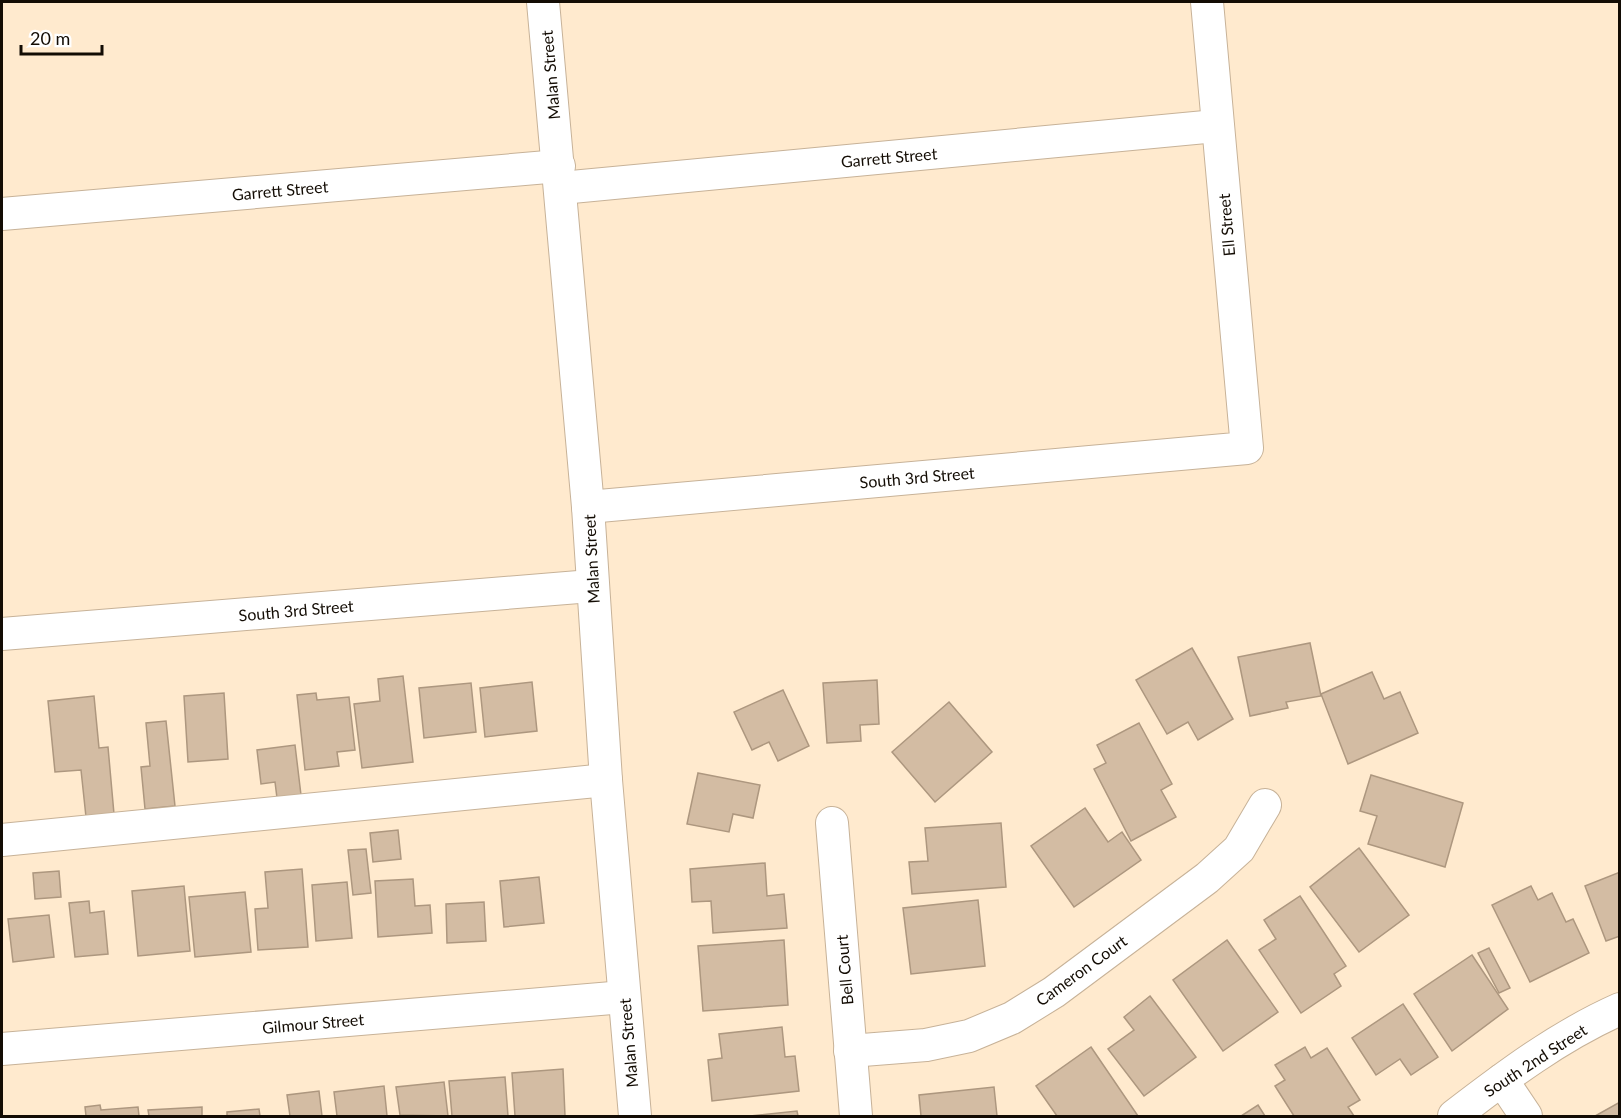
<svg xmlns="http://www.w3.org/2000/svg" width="1621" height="1118" viewBox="0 0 1621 1118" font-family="Lato,sans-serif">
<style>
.building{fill:#d3bca3;stroke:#ad977f;stroke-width:1.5}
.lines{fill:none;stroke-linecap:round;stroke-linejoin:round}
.minor-casing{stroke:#c7b298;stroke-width:34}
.minor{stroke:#fff;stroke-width:32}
.labels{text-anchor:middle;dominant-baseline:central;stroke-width:6;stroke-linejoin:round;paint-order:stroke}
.street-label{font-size:16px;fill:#130c04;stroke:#fff}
</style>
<rect width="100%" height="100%" fill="#ffeace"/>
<g class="building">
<path d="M1310,643L1321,696L1286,702L1288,708L1250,716L1238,657Z"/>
<path d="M1192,648L1233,719L1198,740L1188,722L1167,734L1136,680Z"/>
<path d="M1372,672L1384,699L1400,692L1418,733L1348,764L1321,694Z"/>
<path d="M403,676L413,762L362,768L354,704L380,701L378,679Z"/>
<path d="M877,680L879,724L860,725L861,741L827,743L823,683Z"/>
<path d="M532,682L537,731L485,737L480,688Z"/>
<path d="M471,683L476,732L424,738L419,688Z"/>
<path d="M783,690L809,746L778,761L769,742L752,750L734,712Z"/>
<path d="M224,693L228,759L188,762L184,696Z"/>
<path d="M316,693L317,700L349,697L355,750L337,752L339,766L305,770L297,695Z"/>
<path d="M94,696L99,748L108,747L114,814L86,817L81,770L55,772L48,701Z"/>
<path d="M949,702L992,752L935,802L892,752Z"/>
<path d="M166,721L175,806L145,809L141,767L150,766L146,723Z"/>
<path d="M1139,723L1172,784L1161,790L1176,817L1131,841L1094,769L1106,763L1097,745Z"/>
<path d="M295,745L301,795L277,798L275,782L261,784L257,750Z"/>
<path d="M698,773L760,785L753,818L733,814L729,832L687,824Z"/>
<path d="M1371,775L1463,803L1445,867L1368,844L1377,816L1360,811Z"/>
<path d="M1085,808L1108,842L1122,832L1141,860L1074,907L1031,846Z"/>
<path d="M1001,823L1006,887L912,894L909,862L928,861L925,828Z"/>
<path d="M398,830L401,859L373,862L370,833Z"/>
<path d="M1359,848L1409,915L1359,952L1310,887Z"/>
<path d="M366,849L371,893L353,895L348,850Z"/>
<path d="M765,863L767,896L784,894L787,928L713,933L711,901L692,902L690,869Z"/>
<path d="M302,869L308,947L258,950L255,909L268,908L265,872Z"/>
<path d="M59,871L61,897L35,899L33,873Z"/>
<path d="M1620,872V936L1606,941L1585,886Z"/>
<path d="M539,877L544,923L504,927L500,881Z"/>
<path d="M413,879L415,906L430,905L432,933L378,937L375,881Z"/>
<path d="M347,882L352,938L316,941L312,885Z"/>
<path d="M184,886L190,951L138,956L132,891Z"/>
<path d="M1531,886L1538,900L1552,893L1566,922L1573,919L1589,953L1530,982L1492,905Z"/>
<path d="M245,892L251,952L195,957L189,897Z"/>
<path d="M1300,896L1346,966L1334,974L1341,986L1301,1013L1259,950L1276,939L1264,920Z"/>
<path d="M978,900L985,966L911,974L903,908Z"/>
<path d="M89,901L90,913L104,911L108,954L75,957L69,903Z"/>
<path d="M484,902L486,941L447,943L446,904Z"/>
<path d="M49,915L54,957L13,962L8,919Z"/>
<path d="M784,940L788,1005L703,1011L698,946Z"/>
<path d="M1227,940L1278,1012L1223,1051L1173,980Z"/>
<path d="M1489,948L1510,988L1499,993L1478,953Z"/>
<path d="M1472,955L1508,1009L1452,1051L1414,994Z"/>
<path d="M1150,996L1196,1057L1144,1096L1108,1049L1134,1030L1124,1017Z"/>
<path d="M1403,1004L1438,1057L1411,1075L1400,1059L1376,1075L1352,1038Z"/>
<path d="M782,1027L785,1057L795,1056L799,1091L712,1101L708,1060L722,1058L719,1034Z"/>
<path d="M1091,1047L1138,1116H1057L1036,1086Z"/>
<path d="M1305,1047L1311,1058L1327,1048L1360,1100L1348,1107L1354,1116H1294L1275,1086L1285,1080L1275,1065Z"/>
<path d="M563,1069L565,1116H515L512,1073Z"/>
<path d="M505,1077L508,1116H452L449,1081Z"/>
<path d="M444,1082L448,1116L400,1115L396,1087Z"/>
<path d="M384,1086L387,1116H337L334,1092Z"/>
<path d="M994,1087L997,1116H921L919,1095Z"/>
<path d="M319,1091L322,1116H290L287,1095Z"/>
<path d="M1620,1102V1116H1595Z"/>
<path d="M100,1105L101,1110L138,1107L139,1116H86L85,1107Z"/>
<path d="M1258,1105L1265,1116H1241Z"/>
<path d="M202,1107V1116H149L148,1110Z"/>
<path d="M259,1109L260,1116H227V1112Z"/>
<path d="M797,1111L798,1116H750Z"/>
</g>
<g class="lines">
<defs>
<g id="minor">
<path d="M543,2L588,507L606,780L635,1116"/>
<path d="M561,188L1216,126"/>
<path d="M2,214L559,166"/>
<path d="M588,507L1247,448L1207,2"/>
<path d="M2,634L591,586"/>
<path d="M832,823L856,1116"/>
<path d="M2,840L606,780"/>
<path d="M2,1049L624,997"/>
<path d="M850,1051L926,1045L969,1036L1012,1018L1054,992L1207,878L1239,849L1265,805"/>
<path d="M1502,1080L1526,1116"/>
<path d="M1454,1116C1506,1076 1559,1036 1620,1009"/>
</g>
</defs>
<use href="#minor" class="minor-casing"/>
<use href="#minor" class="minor"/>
</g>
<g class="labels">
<g class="street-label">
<text transform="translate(550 75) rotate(-95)">Malan Street</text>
<text transform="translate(889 157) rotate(-5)">Garrett Street</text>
<text transform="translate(280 190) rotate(-5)">Garrett Street</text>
<text transform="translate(1226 225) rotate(-95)">Ell Street</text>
<text transform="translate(917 477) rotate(-5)">South 3rd Street</text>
<text transform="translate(591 559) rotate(-93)">Malan Street</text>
<text transform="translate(296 610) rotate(-5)">South 3rd Street</text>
<text transform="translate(844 970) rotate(-95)">Bell Court</text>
<text transform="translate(1081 970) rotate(-36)">Cameron Court</text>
<text transform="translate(313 1023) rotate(-5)">Gilmour Street</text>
<text transform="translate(628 1043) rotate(-95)">Malan Street</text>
<text transform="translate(1535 1060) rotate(-33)">South 2nd Street</text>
</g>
</g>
<rect width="1621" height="1118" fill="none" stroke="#130c04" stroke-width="6"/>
<path d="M21 45v9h81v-9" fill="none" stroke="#130c04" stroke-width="3"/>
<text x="30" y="45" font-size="18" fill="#130c04" stroke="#ffffff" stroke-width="4.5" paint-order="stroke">20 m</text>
</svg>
